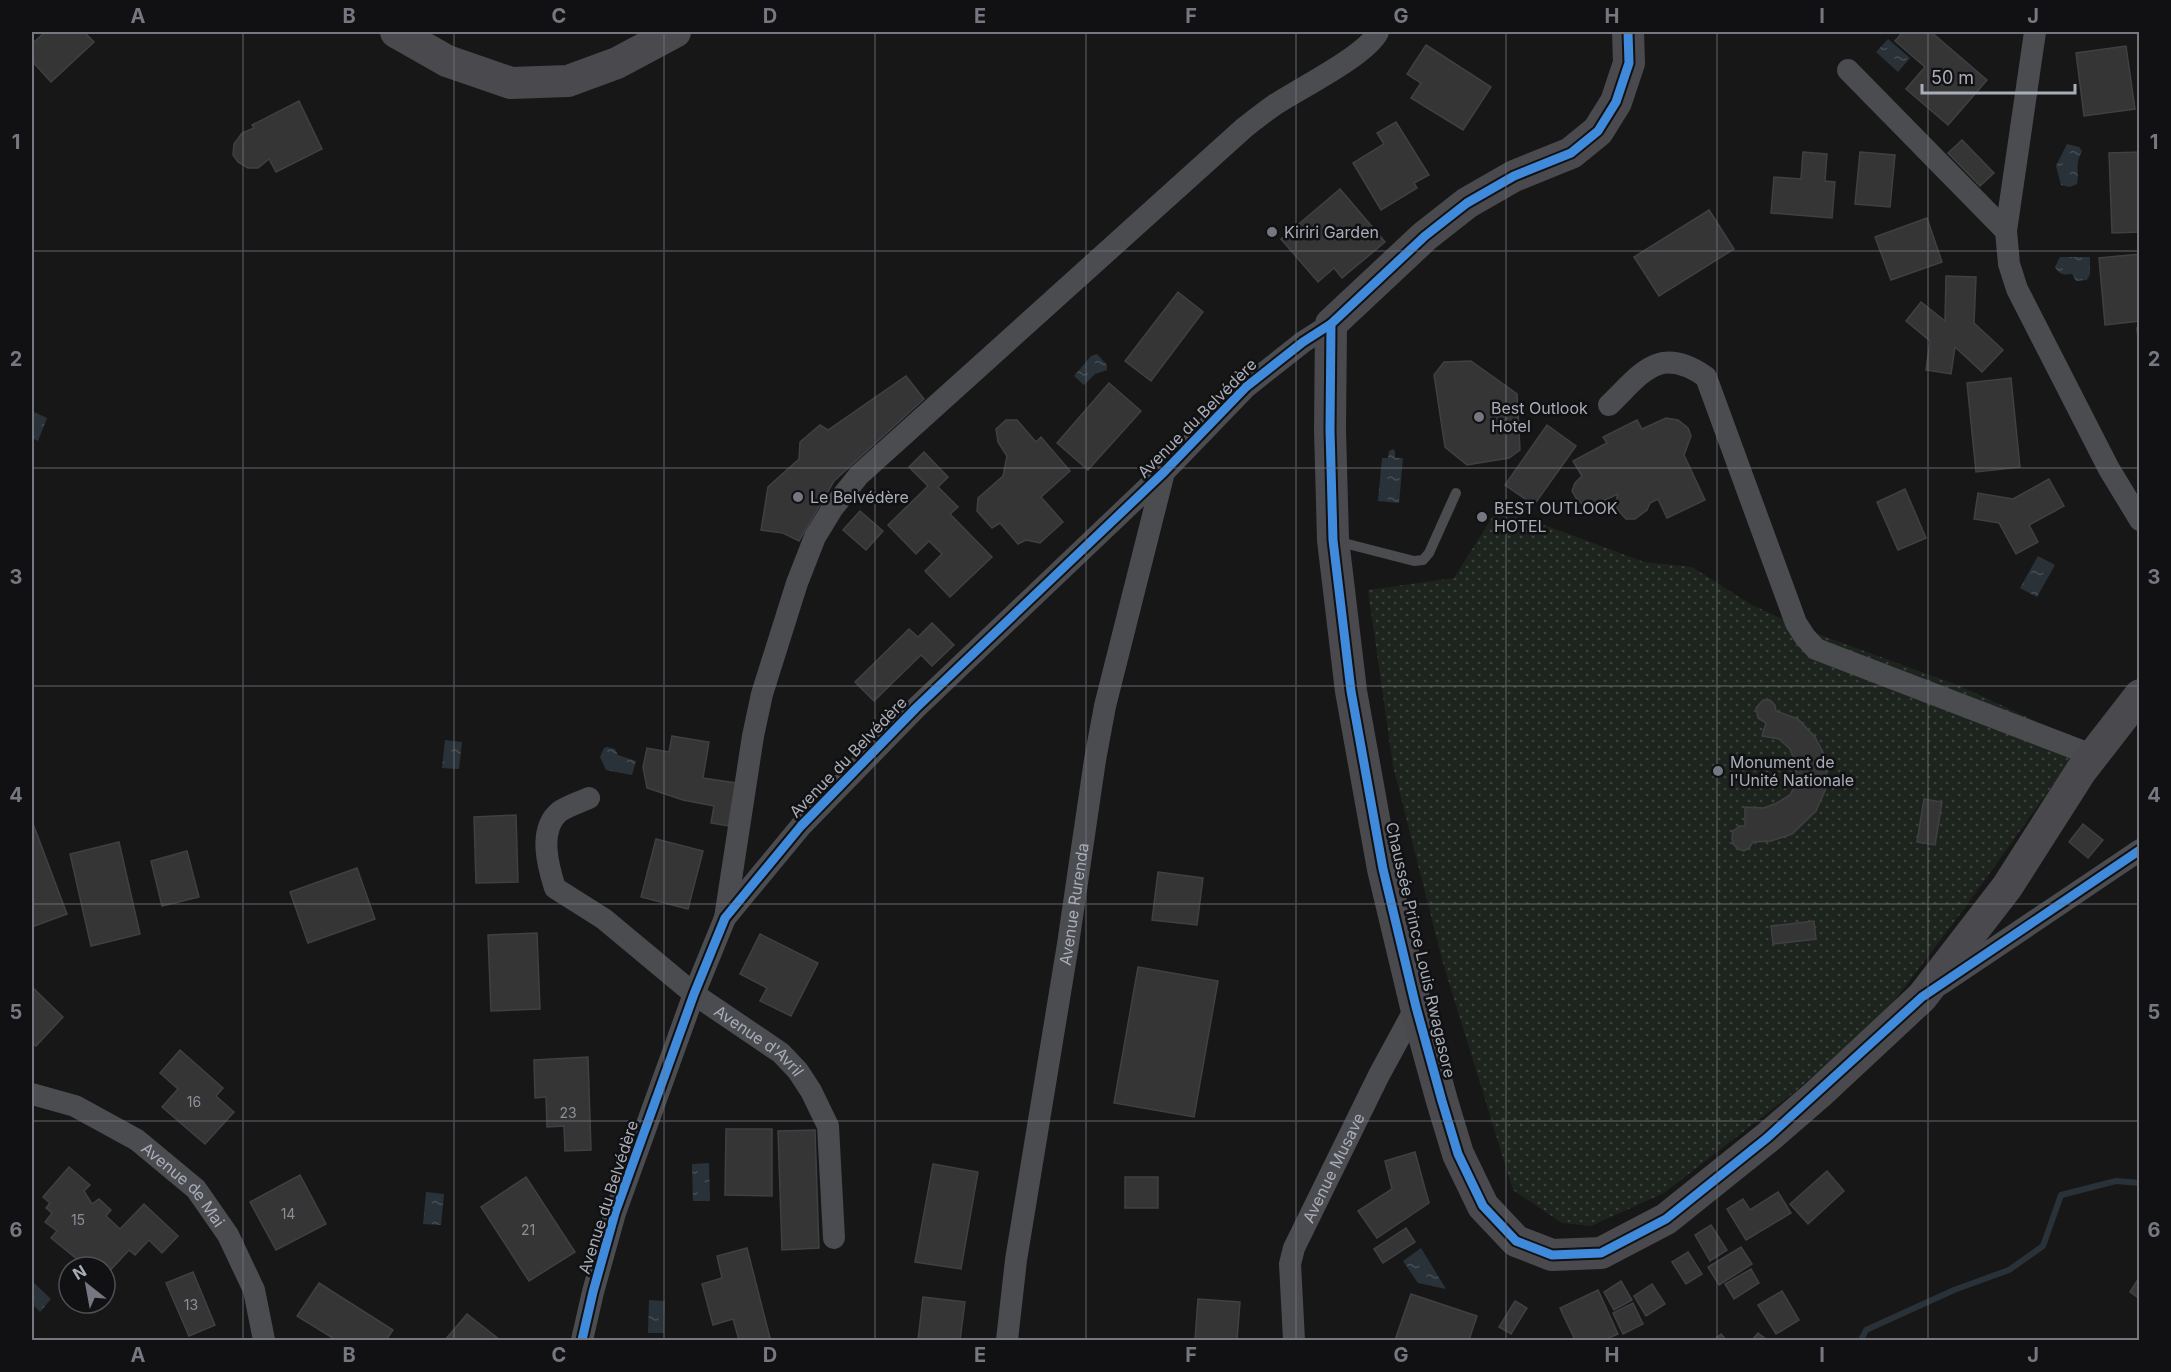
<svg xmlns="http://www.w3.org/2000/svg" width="2171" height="1372" viewBox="0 0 2171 1372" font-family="Inter,sans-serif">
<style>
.park{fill:url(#park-dots)}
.water{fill:url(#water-ripples)}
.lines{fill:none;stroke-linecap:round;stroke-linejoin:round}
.stream{stroke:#2a3239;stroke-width:6}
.building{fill:#353536;stroke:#3f4043;stroke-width:1.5}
.lane{stroke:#4b4c50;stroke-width:10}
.street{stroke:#4b4c50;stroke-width:22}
.secondary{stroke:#4a4a4e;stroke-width:32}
.cycleway-casing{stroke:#111113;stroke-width:13}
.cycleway{stroke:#408adc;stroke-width:9}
.grid{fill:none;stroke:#757880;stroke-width:1.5;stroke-opacity:0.55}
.poi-dot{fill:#757880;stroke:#111113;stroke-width:2}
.labels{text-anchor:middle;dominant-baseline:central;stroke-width:5;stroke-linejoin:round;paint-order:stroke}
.number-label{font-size:14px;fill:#8b8f98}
.poi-label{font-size:16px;fill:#a8adb8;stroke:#111113;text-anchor:start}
.street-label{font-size:16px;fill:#a8adb8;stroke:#111113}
.neatline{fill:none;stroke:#757880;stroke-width:2}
.grid-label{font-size:20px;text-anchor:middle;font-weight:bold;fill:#757880}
</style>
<defs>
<pattern id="park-dots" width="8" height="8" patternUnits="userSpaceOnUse" patternTransform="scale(1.5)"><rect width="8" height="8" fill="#1d241e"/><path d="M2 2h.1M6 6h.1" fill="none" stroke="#3b413d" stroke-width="1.8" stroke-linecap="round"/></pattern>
<pattern id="water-ripples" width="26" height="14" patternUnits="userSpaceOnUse" patternTransform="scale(1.5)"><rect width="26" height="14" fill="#2a3239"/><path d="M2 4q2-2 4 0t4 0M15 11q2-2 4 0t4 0" fill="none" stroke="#464d54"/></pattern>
</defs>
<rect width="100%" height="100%" fill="#171717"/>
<path class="park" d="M1498,508L1644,562L1692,567L1752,605L1807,630L1960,686L2083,743L1964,909L1885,1013L1796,1091L1664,1193L1591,1226L1562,1223L1513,1190L1443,963L1393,766L1368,590L1454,578Z"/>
<g class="water">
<path d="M1888,39L1910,58L1898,72L1876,52Z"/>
<path d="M2067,144L2079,147L2082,151C2074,166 2080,170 2077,184L2070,187L2061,185L2056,166Z"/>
<path d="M2060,257H2090V274L2087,280L2076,281L2072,274C2063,275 2060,275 2055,267Z"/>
<path d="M1097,354L1107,365V370L1095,374L1084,385L1074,376L1091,356Z"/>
<path d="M32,411L47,418L38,441L32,438Z"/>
<path d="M1393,449L1395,451V458H1403L1399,503L1378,501L1382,458H1388L1389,451Z"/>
<path d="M2038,556L2055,565L2037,597L2020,588Z"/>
<path d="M445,740L462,742L459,769L442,768Z"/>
<path d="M607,747L615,749L618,755L636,761L632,775L606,770L600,757L604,748Z"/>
<path d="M709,1163L710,1201H693L692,1164Z"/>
<path d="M426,1192L444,1194L441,1225L423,1224Z"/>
<path d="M1421,1248L1446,1289L1418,1283L1403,1261Z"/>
<path d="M32,1281L51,1299L40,1312L32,1304Z"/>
<path d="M649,1300L665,1301L664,1333H648Z"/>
</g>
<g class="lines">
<path class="stream" d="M1861,1340L1866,1330L1954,1290L2009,1270L2043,1246L2061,1195L2116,1181L2140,1183"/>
</g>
<g class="building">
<path d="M45,32H84L94,42L51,82L32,61V44Z"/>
<path d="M1903,32H1931L1987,80L1948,125L1906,89L1925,67L1895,41Z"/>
<path d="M1426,45L1491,87L1463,130L1411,98L1421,83L1407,74Z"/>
<path d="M2126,46L2135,109L2084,116L2076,53Z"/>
<path d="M299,101L322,149L276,172L269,159L258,168H248L238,162L233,155L234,144L242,133L254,128L252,125Z"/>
<path d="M1396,122L1429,175L1414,183L1417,188L1381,210L1353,163L1384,144L1377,133Z"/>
<path d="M1962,140L1994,173L1980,186L1948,153Z"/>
<path d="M1803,152L1827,154L1825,181L1835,182L1832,218L1771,213L1774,177L1801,179Z"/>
<path d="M1860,152L1895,155L1890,207L1855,204Z"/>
<path d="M2140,152V232L2112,233L2109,153Z"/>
<path d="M1340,189L1385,242L1342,278L1334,268L1318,282L1281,239Z"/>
<path d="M1709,210L1734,249L1659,296L1634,257Z"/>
<path d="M1927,218L1942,262L1891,280L1875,237Z"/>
<path d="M2140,254V321L2105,325L2099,258Z"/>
<path d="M1946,276L1976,277L1974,323L2003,350L1982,372L1955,347L1951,374L1926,370L1930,341L1906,321L1921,302L1945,321Z"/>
<path d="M1178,292L1203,312L1151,381L1125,361Z"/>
<path d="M2137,328H2140V361Z"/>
<path d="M1471,361L1517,394L1520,450L1509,458L1467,465L1445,447L1434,375L1444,362Z"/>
<path d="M906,376L924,399L834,481L799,541L783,533L761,530L768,487L799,459L800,442L820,425L828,430Z"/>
<path d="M2011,378L2020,467L1976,472L1967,383Z"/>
<path d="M1109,383L1141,411L1088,470L1057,443Z"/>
<path d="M1666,418L1678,420L1688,428L1691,436L1684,455L1705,500L1667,518L1658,499L1650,503L1647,510L1635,519H1626L1618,510L1615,504L1618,494L1592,506L1582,504L1576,498L1572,491L1575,483L1582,476L1573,461L1607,443L1603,437L1637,420L1642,429Z"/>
<path d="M1006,420H1017L1036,442L1041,437L1070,471L1041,497L1063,522L1040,543L1026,540L1018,544L1000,523L992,528L977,511L978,498L1003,476L1007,456L998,442L996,429Z"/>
<path d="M1547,425L1576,446L1534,505L1505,485Z"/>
<path d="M924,452L948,477L938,487L958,507L950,514L992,557L950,597L925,571L942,554L929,541L916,554L888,525L928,486L909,467Z"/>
<path d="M2049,479L2064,506L2029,525L2038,542L2016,554L1999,523L1974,519L1978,493L2013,499Z"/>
<path d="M1905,489L1926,538L1898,550L1877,502Z"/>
<path d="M860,511L883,531L866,550L843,530Z"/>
<path d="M932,623L954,645L932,666L921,655L874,701L855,682L909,629L918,637Z"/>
<path d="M1763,700H1770L1775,705L1776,711L1798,719L1815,737L1826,758L1827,786L1816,811L1792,834L1771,841L1753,842L1749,848L1744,851L1738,849L1733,844L1732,837L1733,831L1740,826H1745V807L1764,808L1777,803L1790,795L1796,783V765L1790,749L1779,739L1762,736L1766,723L1758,718L1756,708Z"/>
<path d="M672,736L709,742L703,778L736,783L728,826L711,823L714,806L683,800L647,788L643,767L647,748L669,752Z"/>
<path d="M1924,799L1942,802L1935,845L1917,842Z"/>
<path d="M516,815L518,882L476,883L474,817Z"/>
<path d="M32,821L67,914L32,927Z"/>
<path d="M2083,824L2103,840L2088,858L2069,842Z"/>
<path d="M656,839L703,851L688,909L641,897Z"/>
<path d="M119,842L140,934L91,946L70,854Z"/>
<path d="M187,851L199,897L162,906L151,861Z"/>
<path d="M357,868L375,919L308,943L290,892Z"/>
<path d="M1158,872L1203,878L1197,925L1152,920Z"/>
<path d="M1814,921L1816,939L1773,944L1771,926Z"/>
<path d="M537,933L540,1009L491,1011L488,935Z"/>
<path d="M760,934L818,963L791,1016L760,1001L767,988L740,974Z"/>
<path d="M1138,967L1218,981L1194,1117L1114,1103Z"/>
<path d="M32,987L63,1017L36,1046L32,1043Z"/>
<path d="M180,1050L223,1088L216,1096L234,1112L205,1144L162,1107L178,1089L160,1073Z"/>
<path d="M588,1057L591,1150L565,1151L564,1126L547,1127L546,1097L535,1098L534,1060Z"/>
<path d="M726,1129H772V1196L725,1195Z"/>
<path d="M815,1130L819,1248L782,1250L778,1131Z"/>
<path d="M1415,1152L1429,1203L1377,1238L1358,1211L1392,1189L1385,1161Z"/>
<path d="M933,1164L978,1172L961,1269L915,1262Z"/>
<path d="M69,1167L90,1185L84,1191L92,1204L99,1199L111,1210L106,1216L120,1229L144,1204L178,1236L162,1253L149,1240L135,1255L129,1250L105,1276V1267H93L88,1263L83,1264L51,1238L57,1231L45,1222L52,1213L46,1208L50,1203L43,1197Z"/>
<path d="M1827,1171L1844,1191L1808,1224L1790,1204Z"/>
<path d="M300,1175L326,1224L276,1250L250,1202Z"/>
<path d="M526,1177L575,1252L529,1281L481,1207Z"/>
<rect x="1125" y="1177" width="33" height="31"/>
<path d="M1778,1192L1791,1213L1746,1240L1727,1209L1743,1199L1750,1210Z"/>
<path d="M1711,1225L1727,1250L1710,1261L1695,1235Z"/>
<path d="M1406,1228L1415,1242L1383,1263L1374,1249Z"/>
<path d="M1741,1247L1752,1264L1719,1285L1708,1267Z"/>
<path d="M747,1248L770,1338L762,1340H739L733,1319L713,1325L702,1284L722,1278L717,1256Z"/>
<path d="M1688,1252L1702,1274L1686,1284L1672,1262Z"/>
<path d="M1751,1269L1759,1283L1734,1299L1725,1284Z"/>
<path d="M193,1272L215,1325L189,1336L166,1283Z"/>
<path d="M1621,1281L1632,1300L1614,1310L1604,1292Z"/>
<path d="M2137,1281L2140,1282V1299L2130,1292Z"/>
<path d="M319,1283L393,1330L386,1340H336L297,1316Z"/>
<path d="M1652,1284L1665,1304L1646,1316L1634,1296Z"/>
<path d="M1598,1290L1618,1334L1604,1340H1575L1560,1308Z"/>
<path d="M1782,1291L1799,1320L1776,1334L1758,1305Z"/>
<path d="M1411,1294L1477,1316L1469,1340H1395Z"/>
<path d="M923,1297L965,1302L960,1340H918Z"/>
<path d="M1198,1299L1240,1302L1237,1340H1195Z"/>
<path d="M1515,1301L1527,1308L1511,1334L1499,1327Z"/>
<path d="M1633,1303L1643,1324L1623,1334L1613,1313Z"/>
<path d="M467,1314L500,1340H445Z"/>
<path d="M1758,1333L1767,1340H1752Z"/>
<path d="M1721,1334L1726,1340H1714Z"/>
</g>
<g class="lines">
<path class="lane" d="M1336,541L1414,561L1423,560L1429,553L1456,493"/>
<g class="street">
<path d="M2035,32L2006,231L2009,264L2017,289L2109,469L2140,520"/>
<path d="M1848,70L2006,231"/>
<path d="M1609,405C1642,373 1659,344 1706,377L1796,623L1805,637L1816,649L2092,755"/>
<path id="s1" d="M589,798C580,802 567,806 559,812C538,830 548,866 555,888L604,919L694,994L781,1053L798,1071L811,1091L828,1126L834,1238"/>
<path d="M725,918L753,736L762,694L797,583L815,537L832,509L859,475L1244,128C1253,121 1263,113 1273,106C1298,89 1366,56 1378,32"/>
<path d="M1941,984L2140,850"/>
<path id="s2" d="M32,1094L75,1106L137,1140L196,1189L228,1235L254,1290L264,1340"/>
<path d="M582,1340L593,1292L615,1213L694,994L725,918L801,826L916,708L1164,472L1246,387L1303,342L1331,324"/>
<path id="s3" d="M1007,1340L1016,1260L1068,944L1095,760L1105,706L1164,472"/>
<path id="s4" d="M1294,1340L1290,1264L1294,1248L1379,1075L1416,1007"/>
</g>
<g class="secondary">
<path d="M396,32L447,61L511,83L568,81L617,63L675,32"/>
<path d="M1628,32L1629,63L1616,102L1598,131L1571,153L1514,176L1467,203L1425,236L1331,324L1330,430L1333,540L1351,691L1383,869L1416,1007L1442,1101L1458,1154L1483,1206L1516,1241L1552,1255L1601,1253L1666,1219L1767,1138L1818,1094L1922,997L2007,887L2081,771L2140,695"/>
</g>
<defs>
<g id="cycleway">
<path d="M1628,32L1629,63L1616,102L1598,131L1571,153L1514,176L1467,203L1425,236L1331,324L1330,430L1333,540L1351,691L1383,869L1416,1007L1442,1101L1458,1154L1483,1206L1516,1241L1552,1255L1601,1253L1666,1219L1767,1138L1922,997L2140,850"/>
<path d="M582,1340L593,1292L615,1213L694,994L725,918L801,826L916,708L1164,472L1246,387L1303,342L1331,324"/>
</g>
</defs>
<use href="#cycleway" class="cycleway-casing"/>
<use href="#cycleway" class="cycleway"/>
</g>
<path class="grid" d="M243,32V1340M454,32V1340M664,32V1340M875,32V1340M1086,32V1340M1296,32V1340M1506,32V1340M1717,32V1340M1928,32V1340M32,251H2140M32,468H2140M32,686H2140M32,904H2140M32,1121H2140"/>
<g class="poi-dot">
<circle cx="1272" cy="232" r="6"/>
<circle cx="1479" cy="417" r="6"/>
<circle cx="798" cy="497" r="6"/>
<circle cx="1482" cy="517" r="6"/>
<circle cx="1718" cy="771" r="6"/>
</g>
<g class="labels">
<g class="number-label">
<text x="194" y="1101">16</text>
<text x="568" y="1112">23</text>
<text x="288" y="1213">14</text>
<text x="78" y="1219">15</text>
<text x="528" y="1229">21</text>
<text x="191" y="1304">13</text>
</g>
<g class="poi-label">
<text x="1284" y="232">Kiriri Garden</text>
<text x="1491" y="408">Best Outlook<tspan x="1491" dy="18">Hotel</tspan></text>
<text x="810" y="497">Le Belvédère</text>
<text x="1494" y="508">BEST OUTLOOK<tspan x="1494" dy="18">HOTEL</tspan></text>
<text x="1730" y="762">Monument de<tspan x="1730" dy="18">l'Unité Nationale</tspan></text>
</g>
<g class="street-label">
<text transform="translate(1197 418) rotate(-45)">Avenue du Belvédère</text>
<text transform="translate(848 757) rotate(-46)">Avenue du Belvédère</text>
<text stroke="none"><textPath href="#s3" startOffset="441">Avenue Rurenda</textPath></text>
<text transform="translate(1421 950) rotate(77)">Chaussée Prince Louis Rwagasore</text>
<text stroke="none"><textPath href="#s1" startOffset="369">Avenue d'Avril</textPath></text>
<text stroke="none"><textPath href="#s4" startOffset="182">Avenue Musave</textPath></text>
<text stroke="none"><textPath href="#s2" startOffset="180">Avenue de Mai</textPath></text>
<text transform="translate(608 1197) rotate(-72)">Avenue du Belvédère</text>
</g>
</g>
<rect width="2171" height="1372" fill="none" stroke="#111113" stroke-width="66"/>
<g transform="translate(87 1285) rotate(329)"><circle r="28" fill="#111113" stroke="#4d4f55" stroke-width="1.5"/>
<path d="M0-4.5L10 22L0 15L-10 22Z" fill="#757880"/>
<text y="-9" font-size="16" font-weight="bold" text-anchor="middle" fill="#a8adb8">N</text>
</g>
<path d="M1922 84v9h153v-9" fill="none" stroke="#a8adb8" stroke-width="3"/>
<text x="1931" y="84" font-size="18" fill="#a8adb8" stroke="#111113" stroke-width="4.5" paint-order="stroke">50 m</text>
<rect x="33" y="33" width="2105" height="1306" class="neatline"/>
<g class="grid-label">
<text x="138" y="23">A</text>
<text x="349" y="23">B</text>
<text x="559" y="23">C</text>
<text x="770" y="23">D</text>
<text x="980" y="23">E</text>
<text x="1191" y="23">F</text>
<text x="1401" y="23">G</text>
<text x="1612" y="23">H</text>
<text x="1822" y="23">I</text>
<text x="2033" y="23">J</text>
<text x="16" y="149">1</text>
<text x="2154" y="149">1</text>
<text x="16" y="366">2</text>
<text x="2154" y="366">2</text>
<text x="16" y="584">3</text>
<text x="2154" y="584">3</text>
<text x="16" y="802">4</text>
<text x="2154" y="802">4</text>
<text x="16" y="1019">5</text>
<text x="2154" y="1019">5</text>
<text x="16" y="1237">6</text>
<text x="2154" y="1237">6</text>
<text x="138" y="1362">A</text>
<text x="349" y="1362">B</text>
<text x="559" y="1362">C</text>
<text x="770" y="1362">D</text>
<text x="980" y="1362">E</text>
<text x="1191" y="1362">F</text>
<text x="1401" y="1362">G</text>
<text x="1612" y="1362">H</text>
<text x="1822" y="1362">I</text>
<text x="2033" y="1362">J</text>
</g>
</svg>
